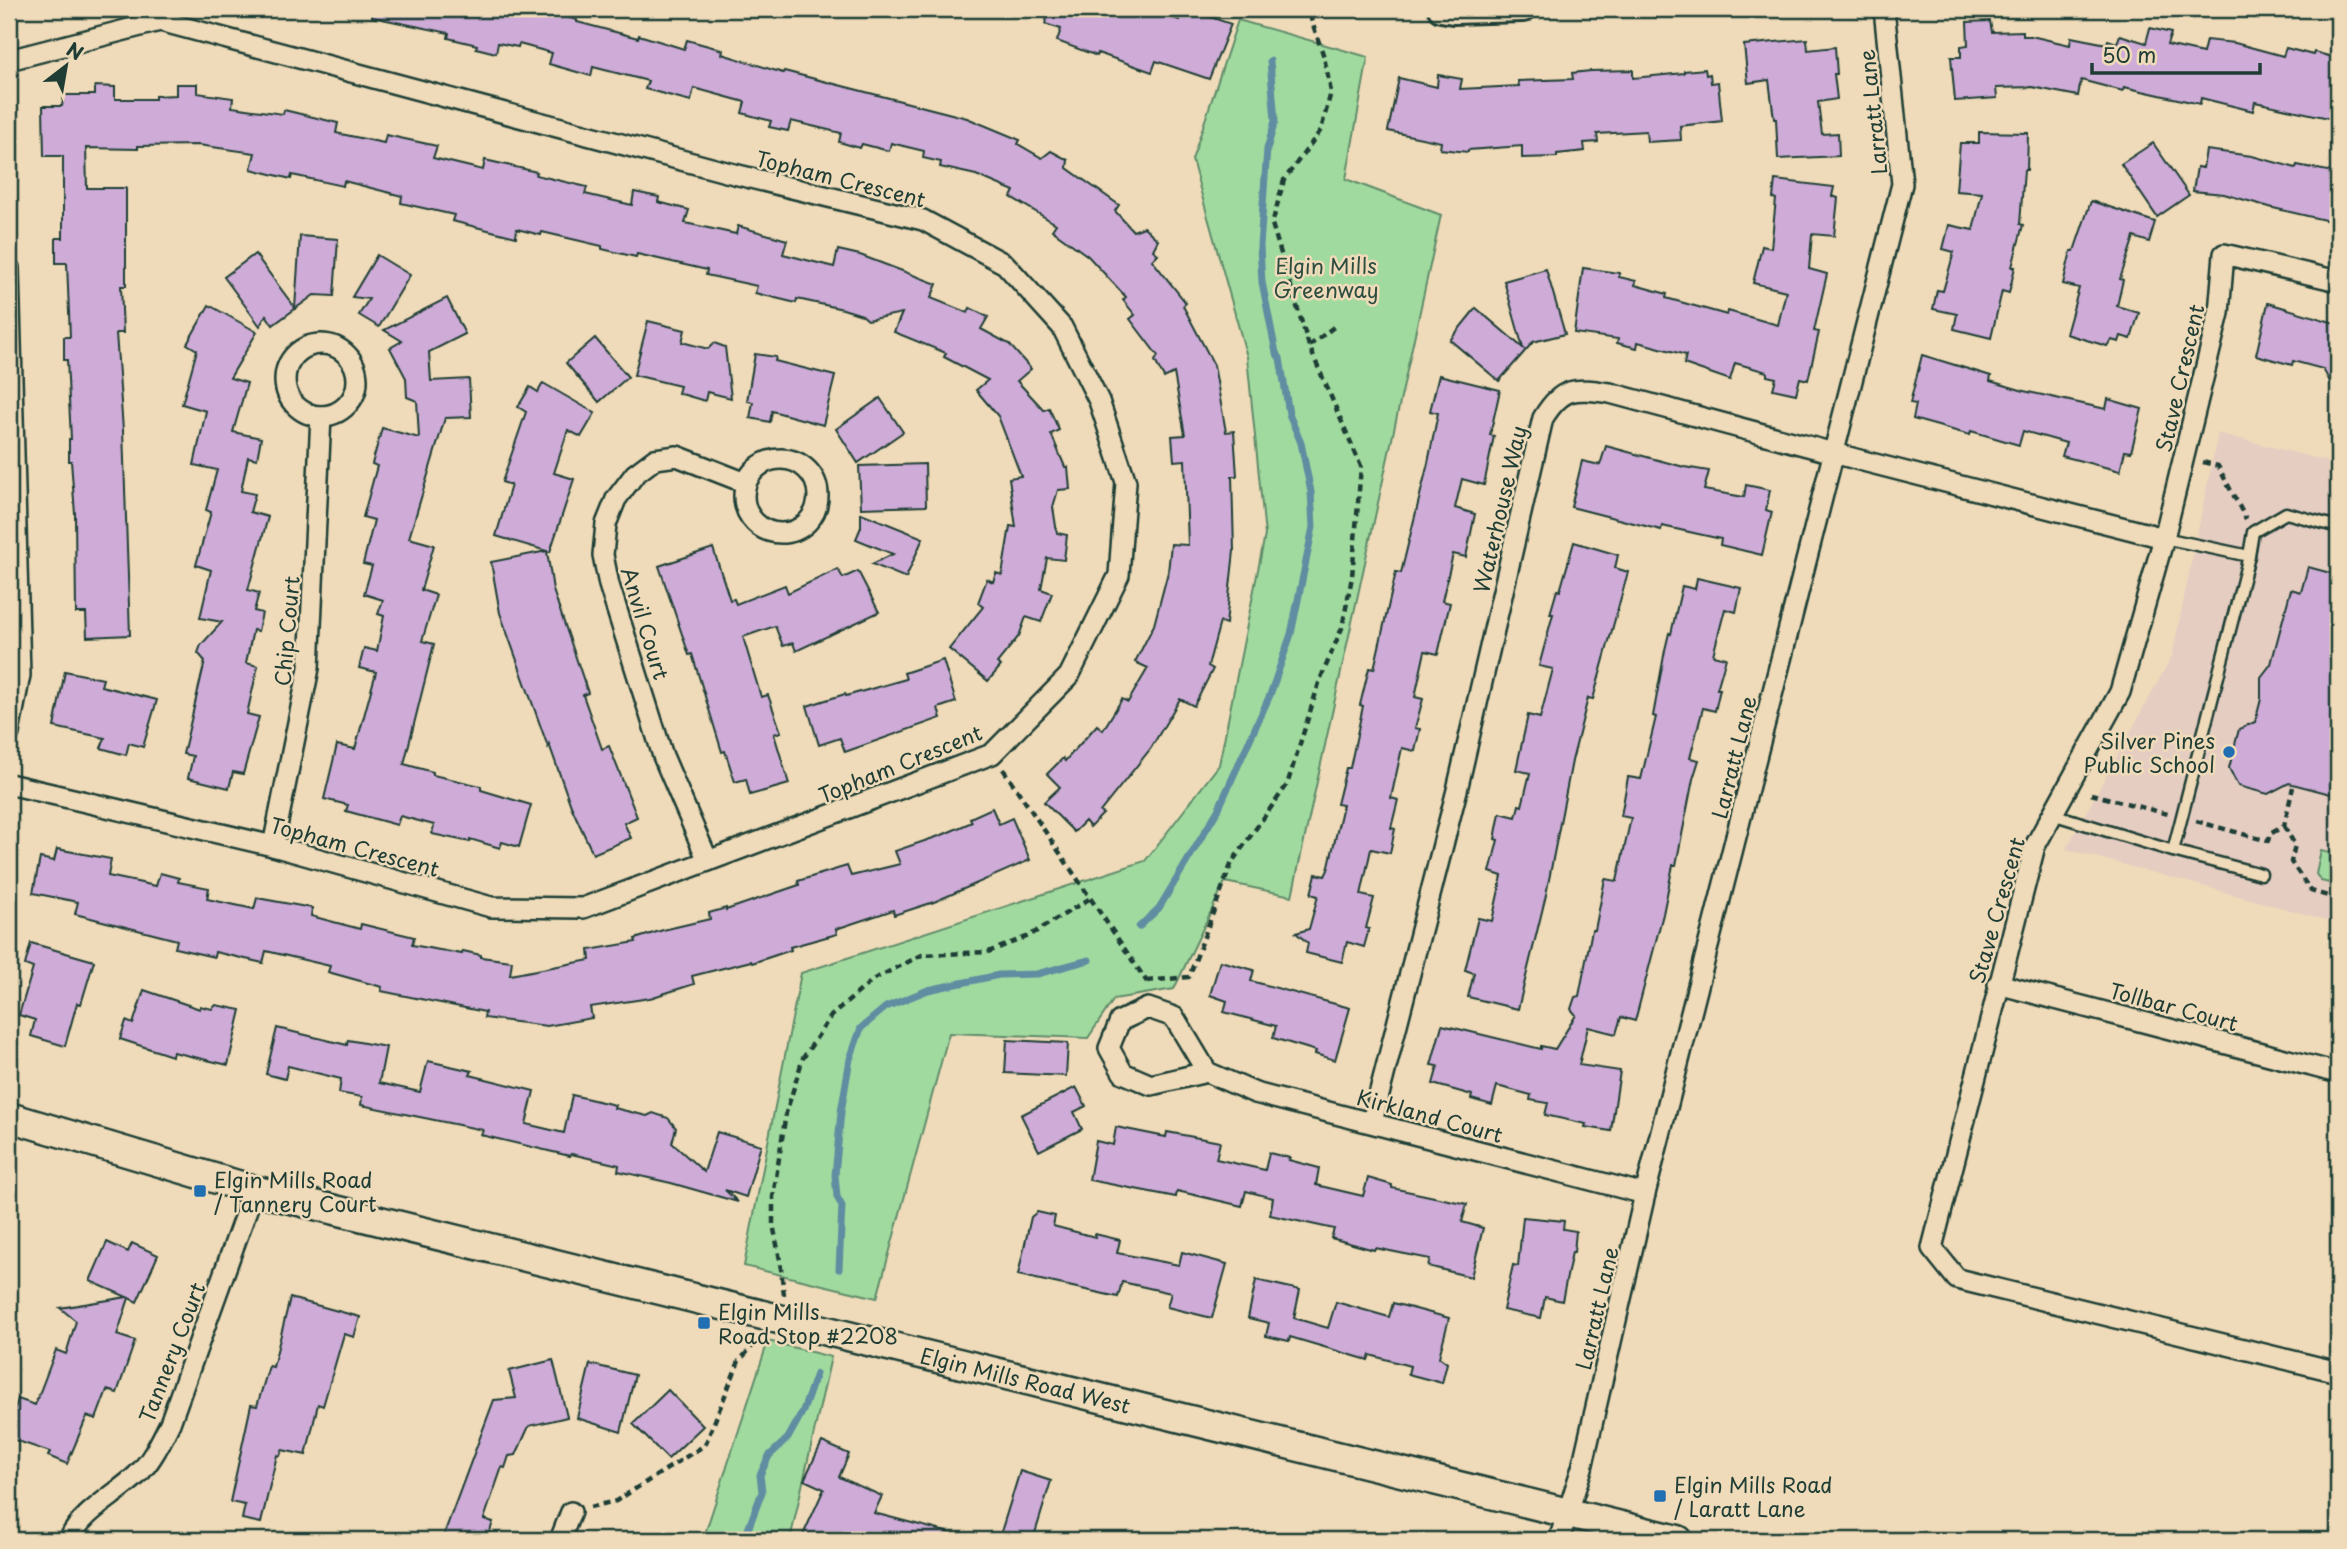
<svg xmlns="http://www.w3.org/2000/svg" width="2347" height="1549" viewBox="0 0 2347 1549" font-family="'Playpen Sans',sans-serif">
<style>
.built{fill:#e5cdc2}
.green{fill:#a1da9f;stroke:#608c6a;stroke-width:2}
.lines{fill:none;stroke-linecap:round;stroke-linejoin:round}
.stream{stroke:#608da1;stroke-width:7}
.building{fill:#ceacd7;stroke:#1f3d34;stroke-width:2}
.service-casing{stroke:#1f3d34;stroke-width:15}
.minor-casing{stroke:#1f3d34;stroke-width:24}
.tertiary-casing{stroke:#1f3d34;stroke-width:30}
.secondary-casing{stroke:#1f3d34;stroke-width:33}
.path{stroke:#1f3d34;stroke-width:4.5;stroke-dasharray:7 5;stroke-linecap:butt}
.service{stroke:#efdbb9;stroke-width:10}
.minor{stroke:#efdbb9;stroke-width:19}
.tertiary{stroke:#efdbb9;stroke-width:24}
.secondary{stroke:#efdbb9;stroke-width:28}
.poi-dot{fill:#1f6fb2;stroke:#efdbb9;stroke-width:2.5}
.labels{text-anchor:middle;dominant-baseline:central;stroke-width:5;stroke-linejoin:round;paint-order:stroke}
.street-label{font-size:21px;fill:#1f3d34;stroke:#efdbb9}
.park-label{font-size:21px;fill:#2c4d3f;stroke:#efdbb9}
.poi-label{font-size:21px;fill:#1f3d34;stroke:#efdbb9;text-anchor:start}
</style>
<rect width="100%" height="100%" fill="#efdbb9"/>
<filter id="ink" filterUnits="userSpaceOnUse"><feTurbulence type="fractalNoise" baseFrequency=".0143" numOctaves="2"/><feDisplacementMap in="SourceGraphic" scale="14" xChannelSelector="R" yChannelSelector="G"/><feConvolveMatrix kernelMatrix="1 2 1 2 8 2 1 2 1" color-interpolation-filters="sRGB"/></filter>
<g filter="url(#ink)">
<path class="built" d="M2218,433L2338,464V923L2066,849L2172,656Z"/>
<g class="green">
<path d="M1238,20L1368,57L1346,179L1441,215L1292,896L1225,882L1174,989L1114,999L1088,1038L949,1033L877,1298L744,1266L801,973L1145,861L1219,765L1265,535L1247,357L1192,160Z"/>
<path d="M2321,851L2338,855V885L2321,881L2316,874Z"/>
<path d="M768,1341L831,1357L790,1540H703Z"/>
</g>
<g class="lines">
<g class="stream">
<path d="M1139,927L1159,908L1218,810L1270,695L1291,634L1313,527L1311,492L1301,443L1289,414L1280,358L1276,353L1262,282L1260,246L1267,149L1275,121L1270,61"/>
<path d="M839,1269L842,1206L837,1197L835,1175L841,1112L850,1059L861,1028L886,1007L928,990L999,975L1037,974L1089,960"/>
<path d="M746,1540L747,1532L762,1492L760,1475L769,1456L788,1438L803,1411L816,1374"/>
</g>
</g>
<g class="building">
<path d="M373,9H540L577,20V22L638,38L639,35L684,49L687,40L723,50L722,54L783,73L784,71L967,118L1020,140L1018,144L1042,158L1051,151L1068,160L1067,168L1119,205L1115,211L1133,231L1144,227L1158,240L1153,250L1158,254L1152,260L1186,303L1183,306L1214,365L1226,432L1234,431L1237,476H1232L1234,551L1226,624L1220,622L1208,666L1213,669L1194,706L1180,699L1151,748L1100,812L1103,814L1090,827L1085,821L1074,832L1044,802L1060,787L1047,774L1063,758L1065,761L1097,725L1103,730L1122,699L1128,702L1148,668L1135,662L1154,625L1168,572L1171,544L1188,545L1185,460L1174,461L1172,436L1185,435L1174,373L1164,378L1155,361L1158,356L1130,319L1135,315L1123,300L1126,297L1088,256L1052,230L1056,224L1011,197L1014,191L976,175L940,167L941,162L923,158L924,151L891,143L889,151L862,144L860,148L839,142L841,133L791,121L788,131L769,127L771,121L742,113L745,102L694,88L691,101L645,89L648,81L593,67L591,76L549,64L552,53L519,44L518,47L498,43L496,53L476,48L477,45L448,38L449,33L372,17Z"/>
<path d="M1050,9H1145L1179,20L1183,9H1187L1231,24L1209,79L1156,61L1152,72L1098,53L1097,56L1057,41L1061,29L1045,24Z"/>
<path d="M1990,21L1992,32L2023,31V36H2031L2070,45L2071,37L2107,44L2108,40L2117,43L2120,35L2146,43L2150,28L2171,33L2167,45L2203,53L2206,40L2235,43L2283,56L2286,48L2313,55L2314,52L2336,58L2332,70L2338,72V120L2255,102L2253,111L2201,98L2200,104L2124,87L2123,91L2081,80L2078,96L2032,87L1996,88L1997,98L1955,101L1951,57H1961V46L1968,45L1967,22Z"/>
<path d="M1807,39L1808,50L1835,47L1837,74H1834L1837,99L1818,102L1822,134L1838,133L1839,156L1778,159L1776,119H1774L1769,80L1748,83L1744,45Z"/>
<path d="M1705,69L1706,75L1710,74L1711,83L1718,82L1722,121L1680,126L1681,140L1647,142L1646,131L1597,134L1598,142L1584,143L1585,151L1557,154V157L1522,158V146L1468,150V152L1440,149L1441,142L1388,131L1399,78L1437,87L1438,75L1462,79L1460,89L1519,86L1518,81L1573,79L1572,73L1591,71L1633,70V78L1684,73V71Z"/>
<path d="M176,84H197V93L233,98L232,107L283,114L284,110L338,123L336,133L384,143L386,135L437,146L433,158L483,170L485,160L537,172L536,175L587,187L585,194L632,205L634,192L659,197L658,202L689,210L685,223L736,234L738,226L787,240L783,254L834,267L838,250L860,255L937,284L931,298L968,313L970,308L988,317L981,329L1009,344L1031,369L1017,381L1044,410L1049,408L1059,430L1051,434L1065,467H1068L1070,489L1058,490L1053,507L1057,533L1067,535L1064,560L1047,558L1041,589L1052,593L1041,622L1026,617L1019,636L997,663L1001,666L988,681L949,649L983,607L978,603L987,579L993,582L996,573L1002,575L1010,526L1016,527L1009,478L1021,476L998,416L976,390L988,380L944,357L946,353L894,332L902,313L868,320L862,315L843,309L797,299L796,303L755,293L757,286L706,275L707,270L637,254L636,257L602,249V246L542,232L541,235L517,229L516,237L452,221L454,215L401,203L402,196L344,181L343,186L292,175L291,179L251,169L255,153L198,145L138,146V149L86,148L87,188H126V286H121L123,333H116L123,430L130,635L87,637L86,613H76L75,514L71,461H69V439H71L67,360H64V337H70L67,263H56V238H63V156H44L43,106H62L64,95H95V86L115,87V99H155V96L176,95Z"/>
<path d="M1979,132L2028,133L2027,170H2024L2020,224L2023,225L2012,267H2015L2009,293L2002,291L1991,338L1954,329L1957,314L1933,309L1937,290L1943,291L1954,252L1943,249L1949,225L1973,230L1982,193L1956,191L1960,143H1979Z"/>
<path d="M2153,143L2189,195L2157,217L2121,164Z"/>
<path d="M2206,150L2252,156L2296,168L2297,165L2338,173V223L2273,208L2224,194L2193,191L2197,167L2203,168Z"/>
<path d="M1775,180L1834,187L1832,196L1838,198L1834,236L1812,234L1809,269L1827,274L1814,331L1819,332L1808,380L1800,378L1796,394L1773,389L1776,378L1767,376V372L1735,363L1730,380L1684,364L1686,355L1638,342L1637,348L1617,343L1618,339L1574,333L1583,268L1619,273V277L1636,281L1635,285L1667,294L1666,298L1727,315L1728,311L1778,325L1786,291L1753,283L1762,246L1771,248L1776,199L1773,198Z"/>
<path d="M2091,201L2155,222L2149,242L2134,237L2120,279L2123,280L2117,306L2139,313L2131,339L2121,336L2119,342L2111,340L2107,346L2066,334L2079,288L2063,284L2071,251H2074Z"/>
<path d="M300,236L338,239L334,296L314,295L273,325L266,315L260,326L224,277L255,254L295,308Z"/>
<path d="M377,255L410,275L379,327L359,315L369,299L352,297Z"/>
<path d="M1546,269L1565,334L1533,342L1499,381L1450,340L1476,308L1523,348L1504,281Z"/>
<path d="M447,298L465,334L429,352L431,381L469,379L471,417L445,418L409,538L434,545L421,590L436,595L422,641L434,644L404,764L433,772V775L481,786V790L531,805L519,847L502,842L500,848L470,839V842L432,834L434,825L400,816L397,825L346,811L348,805L324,799L337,745L355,749L376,672L359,668L364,648L377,651L384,616L378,614L383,600L364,594L372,566L363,564L374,520L363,517L377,466L372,464L382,428L419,438L417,401L407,397L406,378L390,348L402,341L384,330Z"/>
<path d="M2268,303L2338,324V396L2323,369L2293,361L2292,365L2256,355Z"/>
<path d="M209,305L257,332L230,378L247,383L233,432L261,438L257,459L248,457L241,491L255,494L250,512L268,517L248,590L259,593L254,611L262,613L258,631L253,630L246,663L258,666L247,714L259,717L243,774L233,772L229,788L188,778L193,756L183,754L205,661L198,653L201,645L222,622L200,618L211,570L196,565L211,512L206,510L217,470L194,465L206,411L182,404L197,350L187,344Z"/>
<path d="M648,321L685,330L682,342L708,349L714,343L725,347L731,398L707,392L705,401L678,393L680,386L634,375Z"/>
<path d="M595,338L628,377L599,402L566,363Z"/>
<path d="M755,354L776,357L775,361L835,376L823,425L772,411L770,422L750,418L753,402L747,401Z"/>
<path d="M1922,355L1991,376L1990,381L2024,391L2106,409L2108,399L2142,409L2131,452L2125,451L2120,471L2062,456L2066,443L2023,431L2019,445L1971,431L1970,435L1913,419L1916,404L1910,403Z"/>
<path d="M1439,375L1500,390L1490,435L1494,436L1484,485L1462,479L1455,508L1475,514L1466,557L1453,554L1442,601L1450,603L1438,654L1425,651L1415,697L1423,699L1415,728L1420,729L1415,751L1402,748L1391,798L1398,800L1391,828L1395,829L1390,853L1371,849L1361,895L1374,898L1366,928L1369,929L1364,947L1347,942L1342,962L1306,953L1308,943L1296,933L1309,929L1318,896L1311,894L1316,874L1325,876L1328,870L1343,805L1337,804L1346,768H1350L1363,706L1360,705L1369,668L1374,669L1396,572L1401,573L1428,463L1438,413L1430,411Z"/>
<path d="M543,383L595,413L581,437L568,430L554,473L574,479L550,552L496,536L511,485L502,482L526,412L518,407L530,387L538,392Z"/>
<path d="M880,398L903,432L858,463L836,429Z"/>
<path d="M1606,446L1684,467L1709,471L1704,490L1744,497L1746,485L1770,490L1766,510L1772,512L1762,555L1720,545L1721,539L1662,526L1661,530L1571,507L1582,461L1600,465Z"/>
<path d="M925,464L926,506L861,508L859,466Z"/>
<path d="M861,513L923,538L906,578L872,564L893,554L856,539L861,527Z"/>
<path d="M1574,542L1618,555L1615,568L1628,572L1593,699L1588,698L1572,761L1546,895L1518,1009L1468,997L1474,973L1465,970L1478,918L1492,921L1502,876L1490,872L1498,840L1495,839L1500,813L1516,817L1519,805L1522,806L1530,773L1516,770L1528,715L1540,718L1553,669L1539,666L1553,614H1550L1557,590L1560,591Z"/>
<path d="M713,548L730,600L734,599L736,604L785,585L788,593L838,569L843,578L858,571L879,612L796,651L793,643L783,646L775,626L743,637L761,697L768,695L781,732L774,734L789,784L750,795L746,779L735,782L725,751L722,752L692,654L689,655L659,566Z"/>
<path d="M547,551L553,590L588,693L583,695L602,749L609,746L637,817L624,823L631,838L593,854L571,806L549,744L548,747L500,613L491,562Z"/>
<path d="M2308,567L2338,575V796L2289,783L2268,794L2238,786L2229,768L2239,729L2255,722L2261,699V677L2271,664L2291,589L2301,592Z"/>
<path d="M1697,578L1741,588L1736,612L1725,609L1713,655L1726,658L1717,689H1720L1715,711L1703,708L1690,758L1699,760L1693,779L1676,865H1673L1663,914L1635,1021L1621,1017L1616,1034L1588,1027L1579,1065L1620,1071L1611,1131L1585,1127L1586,1124L1545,1115L1548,1103L1530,1100L1531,1095L1497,1086L1492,1105L1471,1099L1472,1095L1433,1084L1438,1066L1431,1065L1442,1025L1541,1049V1046L1555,1049L1576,1015L1571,1009L1575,997L1579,996L1592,930H1595L1605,879L1617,881L1631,818L1621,816L1628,777L1641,779L1656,717L1653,716L1665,650L1669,633L1671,634L1682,586L1695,589Z"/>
<path d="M943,660L956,702L938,708L941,718L845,752L840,738L819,745L807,706L845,694L846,696L906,679L904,673Z"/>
<path d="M65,671L103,679L101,686L157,700L143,747L129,743L126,755L101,748L105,738L54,727Z"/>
<path d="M992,808L999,824L1012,818L1030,860L934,902L894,915L893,910L836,929L837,934L790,947L791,950L752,963L751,961L692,976L694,984L650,998L590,1007L592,1018L547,1026L484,1018L485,1012L381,991L382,987L328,972L330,966L266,951L263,963L215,952L214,957L175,948L177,940L75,914L78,902L33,893L40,858L54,861L57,849L89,855L111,859L108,876L156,886L160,873L179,878L178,882L209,888L207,899L254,909L257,898L312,908L311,916L360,929L361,924L414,937L412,945L462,954L463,951L481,955V957L512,961L510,975L590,960L589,950L636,942L635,939L663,930L710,919L709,913L726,908V910L799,885L798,881L847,866L851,876L900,864L895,851L942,835L972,822L970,818Z"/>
<path d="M31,943L94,961L81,1004L77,1003L65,1046L31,1036L35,1020L19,1015L33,968L25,965Z"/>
<path d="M1220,961L1254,970L1251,981L1350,1008L1335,1060L1315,1054L1316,1051L1273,1038L1276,1026L1224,1012L1227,1001L1210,995Z"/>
<path d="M144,990L200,1009V1006L212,1009L216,1005L241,1010L228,1065L173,1052L172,1056L120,1039L126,1021L133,1024Z"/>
<path d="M277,1028L347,1045L348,1040L386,1047L379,1083L420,1092L428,1061L472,1071L470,1075L534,1091L526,1124L564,1133L572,1095L615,1105L614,1108L647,1116L653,1113L668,1118L676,1128L672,1143L704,1172L717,1132L761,1145L746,1197L725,1190L738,1202L671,1183L618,1171L619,1165L571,1154L570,1156L481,1135L483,1130L361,1105L362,1097L339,1093L341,1079L288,1066L285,1079L266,1074Z"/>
<path d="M1007,1040L1068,1043L1066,1076L1005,1073Z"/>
<path d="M1076,1087L1086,1106L1074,1112L1082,1129L1039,1151L1021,1115Z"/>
<path d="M1116,1127L1166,1137L1167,1132L1220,1142L1216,1159L1265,1170L1269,1153L1290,1158L1289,1160L1319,1168L1316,1185L1363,1196L1368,1178L1392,1185V1188L1467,1204L1462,1222L1483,1228L1471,1277L1428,1266L1430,1259L1375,1248L1374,1250L1331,1238L1334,1229L1270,1215L1273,1198L1246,1191L1242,1206L1177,1191L1176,1197L1089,1180L1096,1141L1113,1145Z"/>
<path d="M1037,1212L1055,1216L1053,1226L1095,1237V1234L1120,1240L1117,1253L1179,1265L1182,1252L1227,1264L1212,1318L1167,1307L1171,1293L1122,1282L1118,1297L1018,1275L1031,1217Z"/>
<path d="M1523,1217L1564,1221L1563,1229L1576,1231L1574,1252H1572L1562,1301L1545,1297L1541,1318L1503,1310L1513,1265L1518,1266Z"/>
<path d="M107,1242L128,1252L132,1243L158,1255L137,1302L129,1298L117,1335L135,1341L117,1393L107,1390L96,1419L87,1416L67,1464L48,1456L50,1452L9,1438V1426L18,1399L35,1405L56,1350L66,1354L76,1321L60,1308L127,1297L90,1281Z"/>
<path d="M1256,1280L1300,1290L1294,1318L1328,1328L1336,1302L1389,1317L1393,1303L1449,1318L1439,1357L1447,1363L1442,1383L1408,1374L1410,1366L1370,1355L1368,1360L1290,1337L1289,1341L1266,1336L1269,1323L1248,1318Z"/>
<path d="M290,1298L360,1317L354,1337L344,1334L323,1406L318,1404L306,1455L282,1450L280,1456L277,1455L261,1523L242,1519L245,1505L230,1502L251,1405L257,1406L269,1366L273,1367Z"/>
<path d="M553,1360L567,1417L529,1426L516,1455L509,1456L505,1468L502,1467L484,1519L493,1522L487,1540H461L444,1534L494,1400L516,1398L509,1371Z"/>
<path d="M590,1364L635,1375L621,1432L577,1418Z"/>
<path d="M668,1390L703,1426L668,1459L633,1424Z"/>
<path d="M822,1442L849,1454L839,1477L882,1496L874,1513L954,1534L953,1540H814L803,1535L824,1489L804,1480Z"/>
<path d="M1020,1471L1051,1481L1033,1540L1001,1532Z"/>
</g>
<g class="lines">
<defs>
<g id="service">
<path d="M2164,538L2249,556"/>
<path d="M2052,814L2173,851L2261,874"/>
<path d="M2173,851L2249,556L2253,532L2286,513L2338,527"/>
</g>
<g id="minor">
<path d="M9,60L160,21L726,172L923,220L1005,264L1062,327L1099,401L1126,482L1119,575L1069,676L992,754L583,908L491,907L273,846L9,784"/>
<path d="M9,268L20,675L9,733"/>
<path d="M2338,281L2224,254L2219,313L2164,538L2120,692L2035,846L1932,1248L1957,1279L2338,1372"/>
<circle cx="321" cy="380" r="36"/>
<circle cx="781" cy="496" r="37"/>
<path d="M273,846L309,668L321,416"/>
<path d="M708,861L663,756L609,585L603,555L606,524L616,499L635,474L655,459L677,456L746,483"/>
<path d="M1998,984L2338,1073"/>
<path d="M1207,1072L1151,1085L1123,1073L1109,1048L1120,1021L1148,1008L1174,1017L1207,1072L1255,1093L1645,1194"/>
<path d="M1372,1122L1457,790L1543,418C1563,386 1575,388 1610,393L1867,462L2164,538"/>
<path d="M69,1540C82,1511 115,1496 137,1475C152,1461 161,1441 170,1423L254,1190"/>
<path d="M560,1540L571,1512"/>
<path d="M1559,1540L1582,1468L1645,1194L1902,184L1884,9"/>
</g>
<path id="tertiary" d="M1441,9L1453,11L1523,9"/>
<g id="secondary">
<path id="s1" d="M9,1117L254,1190L1678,1540"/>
</g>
</defs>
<use href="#service" class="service-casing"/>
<use href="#minor" class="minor-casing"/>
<use href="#tertiary" class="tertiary-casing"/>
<use href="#secondary" class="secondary-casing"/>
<g class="path">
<path d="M1309,346L1335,326"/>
<path d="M2203,462L2218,466L2246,519"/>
<path d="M1003,769L1147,982"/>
<path d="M2091,794L2168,814"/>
<path d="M2196,821L2268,841L2270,834L2284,826L2293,787"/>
<path d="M2284,826L2295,845L2291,862L2311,891L2338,899"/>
<path d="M1147,981L1189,977L1232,862L1287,785L1320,680L1342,628L1352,577L1361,466L1309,346L1272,224L1284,180L1321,130L1331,92L1324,57L1310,16"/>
<path d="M784,1295L780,1260L773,1224V1197L786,1113L803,1058L831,1016L874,979L922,955L988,952L1029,936L1089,899"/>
<path d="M590,1507L616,1501L705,1445L739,1361L760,1338"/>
</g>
<use href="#service" class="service"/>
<use href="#minor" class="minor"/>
<use href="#tertiary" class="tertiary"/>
<use href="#secondary" class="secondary"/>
</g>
</g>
<g class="poi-dot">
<circle cx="2229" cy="752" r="7"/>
<rect x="193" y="1184" width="14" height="14" rx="3.5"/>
<rect x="697" y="1316" width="14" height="14" rx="3.5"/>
<rect x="1653" y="1489" width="14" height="14" rx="3.5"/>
</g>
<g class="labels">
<g class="street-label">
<text transform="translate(1872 112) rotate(-96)">Larratt Lane</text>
<text transform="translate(841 178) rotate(14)">Topham Crescent</text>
<text transform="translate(2179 378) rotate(-77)">Stave Crescent</text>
<text transform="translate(1499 509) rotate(-77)">Waterhouse Way</text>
<text transform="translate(646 623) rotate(73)">Anvil Court</text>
<text transform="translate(286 631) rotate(-85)">Chip Court</text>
<text transform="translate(1733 757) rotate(-76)">Larratt Lane</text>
<text transform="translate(900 763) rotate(-22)">Topham Crescent</text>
<text transform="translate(355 846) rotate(15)">Topham Crescent</text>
<text transform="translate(1996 910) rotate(-74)">Stave Crescent</text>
<text transform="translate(2174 1006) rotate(15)">Tollbar Court</text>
<text transform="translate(1430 1115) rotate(15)">Kirkland Court</text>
<text transform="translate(1596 1308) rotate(-77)">Larratt Lane</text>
<text transform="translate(171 1352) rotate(-69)">Tannery Court</text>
<text stroke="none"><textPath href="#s1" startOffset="1050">Elgin Mills Road West</textPath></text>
</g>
<g class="park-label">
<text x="1326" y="265">Elgin Mills<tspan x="1326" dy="24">Greenway</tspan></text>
</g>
<g class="poi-label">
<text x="2215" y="740" text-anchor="end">Silver Pines<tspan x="2215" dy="24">Public School</tspan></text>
<text x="214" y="1179">Elgin Mills Road<tspan x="214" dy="24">/ Tannery Court</tspan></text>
<text x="718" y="1311">Elgin Mills<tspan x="718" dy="24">Road Stop #2208</tspan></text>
<text x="1674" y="1484">Elgin Mills Road<tspan x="1674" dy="24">/ Laratt Lane</tspan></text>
</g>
</g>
<rect width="2347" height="1549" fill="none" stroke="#efdbb9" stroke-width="35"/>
<rect x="18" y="18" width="2312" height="1514" fill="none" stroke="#1f3d34" stroke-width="2.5" filter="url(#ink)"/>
<g transform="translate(66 66) rotate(31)" stroke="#efdbb9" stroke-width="5" paint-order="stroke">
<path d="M0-5L12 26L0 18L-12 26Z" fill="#1f3d34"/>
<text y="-10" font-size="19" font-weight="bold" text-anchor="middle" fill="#1f3d34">N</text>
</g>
<path d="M2092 63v10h168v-10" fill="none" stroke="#1f3d34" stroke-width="3.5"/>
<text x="2102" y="63" font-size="21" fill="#1f3d34" stroke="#efdbb9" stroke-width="5" paint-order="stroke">50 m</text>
</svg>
